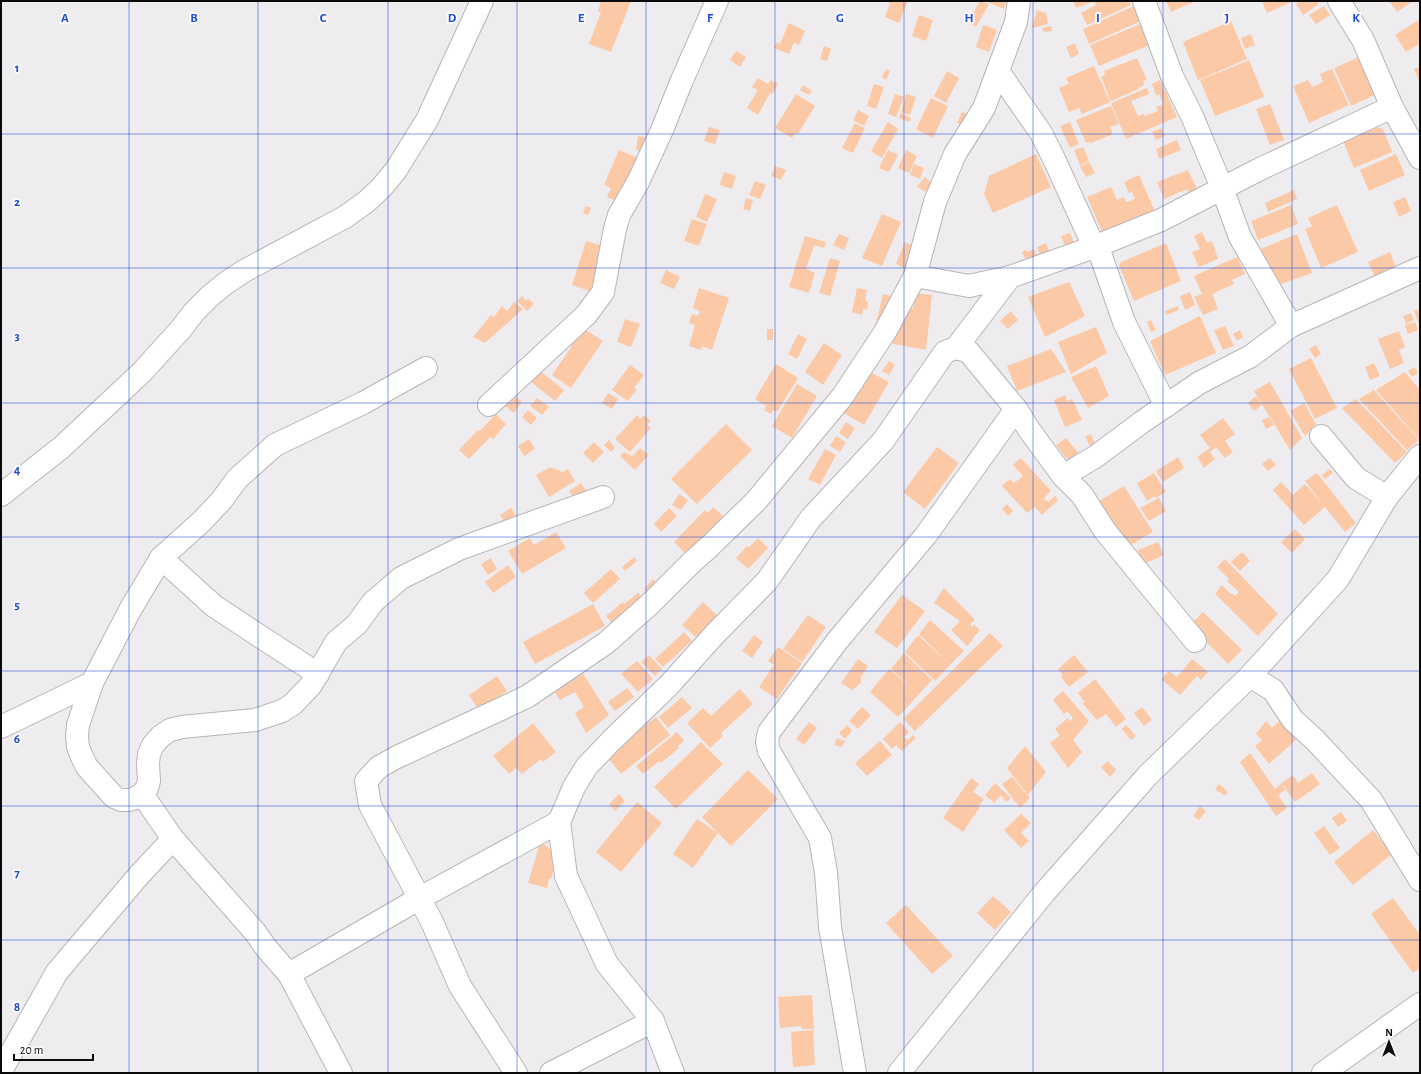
<svg xmlns="http://www.w3.org/2000/svg" width="1421" height="1074" viewBox="0 0 1421 1074" font-family="'Alegreya Sans',sans-serif">
<style>
.building{fill:#fbc9a6}
.lines{fill:none;stroke-linecap:round;stroke-linejoin:round}
.minor-casing{stroke:#b6b4b7;stroke-width:24}
.minor{stroke:#fff;stroke-width:22}
.grid{fill:none;stroke:#1d4ed8;stroke-width:1;stroke-opacity:0.55}
.grid-label{font-size:13px;text-anchor:middle;font-weight:bold;fill:#1d4ed8;stroke:#fbf9fb;stroke-width:4;stroke-linejoin:round;paint-order:stroke}
</style>
<rect width="100%" height="100%" fill="#eeecee"/>
<g class="building">
<path d="M601,1L606,2L607,1H631L611,52L589,44L601,12L598,11Z"/>
<path d="M888,1H908L899,23L885,17L890,3L888,2Z"/>
<path d="M980,1L989,4L976,27L968,22Z"/>
<path d="M985,1H1007L1004,9Z"/>
<path d="M1073,1H1092V2L1076,8Z"/>
<path d="M1094,1H1129L1131,5L1087,25L1081,13L1096,5Z"/>
<path d="M1166,1H1196L1171,12Z"/>
<path d="M1262,1H1293L1267,13Z"/>
<path d="M1300,1H1317L1319,4L1303,15L1296,4Z"/>
<path d="M1389,1H1413L1397,12Z"/>
<path d="M1134,6L1141,21L1089,44L1083,29Z"/>
<path d="M1324,6L1330,15L1316,24L1309,15Z"/>
<path d="M1037,10L1046,13L1048,24L1032,28Z"/>
<path d="M919,15L933,20L926,41L912,36Z"/>
<path d="M1420,19V44L1406,52L1395,35Z"/>
<path d="M1231,21L1247,59L1198,80L1183,42Z"/>
<path d="M789,23L805,31L799,45L794,43L789,54L774,48L777,42L780,44Z"/>
<path d="M1143,23L1152,44L1099,66L1090,45Z"/>
<path d="M983,25L997,30L989,52L976,47Z"/>
<path d="M1051,26L1052,31L1044,32L1042,28Z"/>
<path d="M1251,34L1255,45L1245,49L1241,38Z"/>
<path d="M1075,43L1079,54L1071,58L1066,47Z"/>
<path d="M824,46L831,49L827,61L820,59Z"/>
<path d="M736,51L746,57L740,67L730,60Z"/>
<path d="M1366,54L1383,91L1351,106L1334,68Z"/>
<path d="M1137,58L1147,80L1143,81L1144,85L1138,88V89L1111,101L1101,77L1105,75L1104,71Z"/>
<path d="M1249,60L1264,97L1215,116L1200,80Z"/>
<path d="M1094,66L1110,102L1082,114L1079,108L1069,112L1059,88L1069,84L1066,78Z"/>
<path d="M1420,67V83L1414,69Z"/>
<path d="M886,69L890,71L886,80L882,77Z"/>
<path d="M1332,69L1349,105L1309,123L1293,86L1308,80L1312,87L1323,82L1320,74Z"/>
<path d="M947,71L959,78L946,103L934,96Z"/>
<path d="M758,78L768,84L771,80L778,84L772,94L770,93L758,115L747,108L758,90L752,87Z"/>
<path d="M1160,80L1177,117L1126,139L1111,103L1147,88L1149,94L1131,101L1138,116L1144,114L1145,116L1158,111L1156,107L1163,104L1159,94L1156,95L1152,84Z"/>
<path d="M874,84L884,87L876,109L867,106Z"/>
<path d="M803,85L812,91L809,95L800,90Z"/>
<path d="M796,94L815,106L798,134L795,133L792,138L775,128Z"/>
<path d="M895,94L904,97L896,117L888,114Z"/>
<path d="M906,94L916,97L910,115L901,112Z"/>
<path d="M931,98L948,106L933,138L916,129Z"/>
<path d="M1270,104L1284,140L1270,145L1256,109Z"/>
<path d="M1111,106L1119,124L1110,127L1113,134L1091,143L1090,142L1086,143L1076,120Z"/>
<path d="M858,110L869,116L864,126L853,120Z"/>
<path d="M962,112L972,115L967,127L957,123Z"/>
<path d="M901,113L911,118L909,122L899,118Z"/>
<path d="M888,122L898,129L882,158L871,151Z"/>
<path d="M1070,122L1079,144L1070,148L1060,126Z"/>
<path d="M855,123L865,128L853,153L842,148Z"/>
<path d="M709,127L720,130L715,144L704,141Z"/>
<path d="M1377,127L1383,129L1392,152L1354,168L1343,141Z"/>
<path d="M1161,128L1165,136L1156,140L1152,132Z"/>
<path d="M638,136L653,139L650,152L636,150Z"/>
<path d="M1177,140L1181,150L1159,159L1156,149Z"/>
<path d="M1083,147L1089,161L1080,165L1074,150Z"/>
<path d="M619,150L643,160L624,204L607,197L611,188L604,185Z"/>
<path d="M888,150L898,155L889,172L879,168Z"/>
<path d="M906,150L917,156L909,173L898,168Z"/>
<path d="M1036,154L1051,187L993,213L984,194L989,176Z"/>
<path d="M1396,154L1405,175L1369,191L1360,170Z"/>
<path d="M1089,162L1095,173L1086,177L1080,166Z"/>
<path d="M914,164L924,168L920,179L910,175Z"/>
<path d="M775,166L786,170L781,180L771,176Z"/>
<path d="M1188,170L1197,189L1188,192L1187,189L1164,199L1157,182Z"/>
<path d="M724,172L736,176L732,189L720,185Z"/>
<path d="M1139,175L1155,212L1103,234L1087,197L1111,187L1117,200L1124,197L1126,202L1135,199L1132,192L1129,193L1124,182Z"/>
<path d="M925,177L932,183L925,192L917,186Z"/>
<path d="M755,181L766,185L760,199L749,195Z"/>
<path d="M1294,190L1297,199L1268,212L1265,203Z"/>
<path d="M705,194L717,199L707,222L696,217Z"/>
<path d="M1405,197L1411,211L1399,217L1393,202Z"/>
<path d="M746,198L753,200L750,211L743,209Z"/>
<path d="M1291,205L1298,224L1258,240L1251,221Z"/>
<path d="M1337,205L1358,252L1321,268L1305,229L1312,226L1308,218Z"/>
<path d="M586,206L591,208L588,215L583,213Z"/>
<path d="M882,214L901,222L882,266L862,258Z"/>
<path d="M692,219L707,224L699,246L684,241Z"/>
<path d="M1202,232L1207,243L1212,241L1218,259L1199,267L1192,252L1200,249L1194,236Z"/>
<path d="M1070,233L1075,245L1066,248L1061,236Z"/>
<path d="M839,234L849,238L844,250L833,245Z"/>
<path d="M1297,234L1312,273L1275,286L1258,250Z"/>
<path d="M805,236L826,242L824,248L814,245L806,269L815,273L809,293L789,287Z"/>
<path d="M586,241L611,248L596,293L572,285Z"/>
<path d="M905,242L916,247L906,269L896,264Z"/>
<path d="M1046,243L1049,251L1040,255L1037,247Z"/>
<path d="M1166,243L1181,281L1134,301L1119,266L1121,262Z"/>
<path d="M1034,249L1037,255L1026,260L1022,252L1026,250L1028,252Z"/>
<path d="M1390,252L1396,268L1375,277L1368,262Z"/>
<path d="M1237,257L1245,274L1232,280L1234,284L1212,294L1218,309L1203,315L1194,297L1202,294L1194,276Z"/>
<path d="M830,258L840,261L830,296L819,293Z"/>
<path d="M666,270L680,277L674,289L660,283Z"/>
<path d="M1069,282L1085,316L1045,337L1028,297Z"/>
<path d="M699,288L729,298L712,350L702,346L701,350L689,346L695,325L689,323L692,314L698,316L700,311L693,308Z"/>
<path d="M857,288L867,290L865,301L868,302L867,310L863,309L862,315L852,312Z"/>
<path d="M1190,292L1195,305L1185,310L1180,296Z"/>
<path d="M915,293L932,295L926,350L893,344L901,306L913,309Z"/>
<path d="M883,294L892,296L889,314L883,312L880,324L876,323Z"/>
<path d="M522,296L526,301L528,298L534,304L527,311L517,301Z"/>
<path d="M514,302L523,309L485,343L473,337L491,315L494,317L502,306L507,311Z"/>
<path d="M1178,306L1179,310L1166,315L1165,311Z"/>
<path d="M1420,309V327L1414,311Z"/>
<path d="M1011,311L1018,320L1008,329L1000,321Z"/>
<path d="M1411,313L1414,320L1406,324L1403,316Z"/>
<path d="M1200,316L1216,353L1165,375L1150,341Z"/>
<path d="M625,319L640,324L631,347L617,342Z"/>
<path d="M1151,320L1156,330L1151,332L1147,322Z"/>
<path d="M1415,322L1418,330L1408,334L1405,325Z"/>
<path d="M1225,326L1234,346L1223,350L1214,330Z"/>
<path d="M1096,327L1107,353L1071,374L1058,342Z"/>
<path d="M584,329L603,341L571,388L552,375L572,346L564,341Z"/>
<rect x="767" y="329" width="6" height="11"/>
<path d="M1240,330L1243,337L1237,341L1233,334Z"/>
<path d="M1399,331L1405,347L1399,350L1404,363L1390,369L1378,339Z"/>
<path d="M798,334L807,339L797,359L788,354Z"/>
<path d="M824,343L842,355L823,385L805,372Z"/>
<path d="M1316,345L1321,354L1315,358L1309,349Z"/>
<path d="M1051,349L1066,372L1017,391L1007,366Z"/>
<path d="M1311,358L1337,408L1315,419L1289,369Z"/>
<path d="M889,361L895,365L889,375L882,371Z"/>
<path d="M1374,363L1380,376L1370,380L1365,367Z"/>
<path d="M776,364L798,378L777,412L774,410L771,414L764,410L766,406L755,399Z"/>
<path d="M630,365L644,375L634,388L637,389L628,401L612,390Z"/>
<path d="M1096,366L1109,396L1088,408L1071,377Z"/>
<path d="M1414,367L1418,373L1412,377L1408,371Z"/>
<path d="M540,371L564,390L555,401L531,382Z"/>
<path d="M870,372L889,382L864,425L842,412Z"/>
<path d="M1405,372L1420,390V440L1376,390Z"/>
<path d="M1270,382L1302,438L1290,450L1254,391Z"/>
<path d="M797,384L817,396L792,438L772,426Z"/>
<path d="M1374,390L1419,440L1407,450L1359,399Z"/>
<path d="M608,393L618,399L612,409L602,403Z"/>
<path d="M512,394L522,402L514,413L503,405Z"/>
<path d="M1065,395L1067,401L1072,399L1082,420L1065,427L1054,400Z"/>
<path d="M1256,396L1262,405L1254,411L1248,403Z"/>
<path d="M537,398L549,407L542,415L530,406Z"/>
<path d="M1356,399L1407,452L1395,463L1342,408Z"/>
<path d="M1304,403L1316,424L1305,436L1290,411Z"/>
<path d="M528,410L537,418L531,425L522,417Z"/>
<path d="M496,414L506,424L493,439L490,437L469,459L459,450L478,430L480,431Z"/>
<path d="M637,415L640,419L644,415L651,421L647,425L651,428L630,452L615,439Z"/>
<path d="M1269,417L1274,425L1266,429L1262,420Z"/>
<path d="M1223,418L1235,434L1225,441L1233,452L1225,458L1216,447L1210,452L1215,459L1204,468L1197,457L1210,448L1200,435Z"/>
<path d="M846,422L855,428L848,439L839,433Z"/>
<path d="M726,424L752,450L697,504L671,479Z"/>
<path d="M1091,434L1096,446L1091,448L1085,436Z"/>
<path d="M836,436L846,442L840,452L830,446Z"/>
<path d="M1066,438L1081,456L1071,464L1056,445Z"/>
<path d="M529,439L535,449L524,456L518,446Z"/>
<path d="M609,440L615,448L611,452L604,445Z"/>
<path d="M594,442L604,452L593,463L583,453Z"/>
<path d="M937,447L959,463L925,509L903,492Z"/>
<path d="M640,448L649,455L635,470L620,456L624,452L632,456Z"/>
<path d="M825,449L836,455L820,485L808,479Z"/>
<path d="M1178,457L1184,468L1163,482L1156,471Z"/>
<path d="M1021,458L1051,491L1044,498L1048,502L1055,496L1058,500L1042,515L1035,507L1027,513L1002,486L1010,479L1014,483L1023,476L1013,465Z"/>
<path d="M1270,458L1276,465L1268,471L1262,464Z"/>
<path d="M550,467L563,472L568,469L575,481L549,497L536,475Z"/>
<path d="M1330,469L1333,473L1325,479L1322,475Z"/>
<path d="M1154,473L1166,492L1156,498L1155,496L1147,501L1137,483Z"/>
<path d="M1317,473L1356,523L1345,532L1325,507L1304,525L1273,490L1281,482L1293,495L1305,484L1324,506L1305,481Z"/>
<path d="M581,483L590,497L578,504L569,491Z"/>
<path d="M1124,486L1153,532L1127,547L1099,501Z"/>
<path d="M679,494L688,500L681,510L672,505Z"/>
<path d="M1159,498L1166,511L1149,521L1140,508Z"/>
<path d="M1007,504L1013,511L1008,516L1002,509Z"/>
<path d="M713,507L723,516L686,554L674,542L705,510L708,513Z"/>
<path d="M511,508L517,517L506,524L500,515Z"/>
<path d="M669,508L677,516L661,532L654,524Z"/>
<path d="M1295,529L1305,539L1292,553L1281,542Z"/>
<path d="M556,532L566,548L522,574L508,551L530,538L534,545Z"/>
<path d="M758,538L768,548L748,569L736,558L747,546L749,547Z"/>
<path d="M1158,542L1164,555L1144,564L1138,550Z"/>
<path d="M1242,552L1250,561L1240,571L1231,562Z"/>
<path d="M634,557L637,561L625,571L622,567Z"/>
<path d="M491,558L497,569L488,575L481,564Z"/>
<path d="M1225,559L1278,614L1258,636L1215,594L1222,585L1231,594L1232,593L1235,596L1239,592L1227,581L1229,579L1217,567Z"/>
<path d="M508,565L516,577L493,593L485,582Z"/>
<path d="M611,569L620,579L593,603L584,593Z"/>
<path d="M653,579L660,586L651,596L644,589Z"/>
<path d="M944,588L975,620L970,624L972,627L974,624L980,630L972,639L973,640L967,646L951,630L960,621L934,603Z"/>
<path d="M638,593L645,601L615,626L606,616L623,602L624,604Z"/>
<path d="M902,595L925,611L897,648L874,632Z"/>
<path d="M703,602L718,616L697,638L682,625Z"/>
<path d="M593,604L605,626L535,664L523,642Z"/>
<path d="M1203,612L1242,650L1228,664L1190,625Z"/>
<path d="M808,615L826,627L802,662L783,649Z"/>
<path d="M930,620L964,651L950,665L919,634Z"/>
<path d="M684,632L692,641L663,667L655,659Z"/>
<path d="M990,633L1003,646L915,731L903,719Z"/>
<path d="M754,635L763,642L752,658L742,651Z"/>
<path d="M918,635L950,665L935,681L905,652Z"/>
<path d="M778,647L802,663L777,699L759,687L774,665L768,661Z"/>
<path d="M904,653L932,680L898,717L870,692L889,669L916,692L891,669Z"/>
<path d="M649,655L662,669L655,676L641,662Z"/>
<path d="M1074,655L1088,672L1069,687L1061,677L1063,675L1058,669Z"/>
<path d="M858,659L868,666L861,677V683L852,690L841,683Z"/>
<path d="M1192,659L1208,672L1201,680L1197,676L1180,695L1161,679L1169,671L1177,677Z"/>
<path d="M637,661L653,679L638,692L621,674Z"/>
<path d="M581,670L609,715L586,733L575,713L584,707L575,692L560,700L552,688Z"/>
<path d="M497,676L507,691L479,710L469,695Z"/>
<path d="M1095,679L1126,719L1116,727L1106,714L1097,720L1082,703L1085,702L1078,693Z"/>
<path d="M627,688L634,697L615,711L608,702Z"/>
<path d="M740,689L753,704L721,733L723,736L710,748L687,723L703,708L711,716Z"/>
<path d="M1063,691L1089,721L1073,740L1082,752L1068,768L1050,743L1060,735L1055,729L1068,718L1070,721L1073,718L1067,711L1064,714L1053,700Z"/>
<path d="M682,697L692,708L668,728L659,717Z"/>
<path d="M862,707L871,715L858,729L849,721Z"/>
<path d="M1142,707L1152,720L1144,726L1134,713Z"/>
<path d="M656,717L670,735L621,774L606,755Z"/>
<path d="M1281,719L1299,737L1269,764L1255,746L1262,740L1256,734L1266,721L1272,728Z"/>
<path d="M809,722L817,728L804,745L796,739Z"/>
<path d="M900,722L909,732L904,737L908,740L913,735L916,738L902,751L896,745L892,749L883,739Z"/>
<path d="M533,723L556,752L543,762L541,759L522,774L516,768L509,774L493,756Z"/>
<path d="M847,725L852,731L845,739L839,733Z"/>
<path d="M1126,725L1136,736L1131,740L1122,729Z"/>
<path d="M677,732L684,741L678,746L679,748L661,763L659,761L643,774L636,766Z"/>
<path d="M837,738L845,741L842,747L834,745Z"/>
<path d="M880,741L892,755L867,776L855,763Z"/>
<path d="M701,742L723,764L676,809L654,787Z"/>
<path d="M1025,746L1046,772L1028,795L1007,768Z"/>
<path d="M1250,753L1275,789L1281,784L1285,790L1278,795L1287,808L1276,816L1240,762Z"/>
<path d="M1108,761L1116,770L1110,777L1101,767Z"/>
<path d="M748,770L778,799L731,846L702,817Z"/>
<path d="M1312,773L1320,784L1295,802L1281,783L1293,775L1298,783Z"/>
<path d="M1012,777L1030,798L1020,808L1002,784Z"/>
<path d="M971,778L979,784L973,792L984,799L979,806L980,807L963,832L943,818Z"/>
<path d="M995,783L1011,798L1006,802L1001,795L994,803L985,795Z"/>
<path d="M1219,784L1228,792L1225,796L1215,789Z"/>
<path d="M619,794L625,801L615,811L609,804Z"/>
<path d="M637,802L662,823L621,872L596,852Z"/>
<path d="M1200,806L1206,811L1199,820L1193,816Z"/>
<path d="M1341,812L1347,821L1338,827L1332,818Z"/>
<path d="M1021,814L1031,823L1021,833L1029,841L1021,848L1004,830Z"/>
<path d="M697,819L718,833L693,868L673,854Z"/>
<path d="M1324,826L1340,848L1330,855L1314,833Z"/>
<path d="M1373,830L1392,854L1353,885L1334,862Z"/>
<path d="M540,843L544,844L558,855L551,879L549,878L547,888L528,883Z"/>
<path d="M993,896L1011,912L995,930L977,913Z"/>
<path d="M1393,898L1420,935V968L1413,973L1371,914Z"/>
<path d="M906,905L953,956L932,974L886,923Z"/>
<path d="M812,995L814,1029H802L801,1026L780,1028L778,997Z"/>
<path d="M813,1030L815,1065L793,1067L791,1032Z"/>
</g>
<g class="lines">
<defs>
<g id="minor">
<path d="M1144,1L1172,76L1192,116L1222,188L1240,237L1291,326"/>
<path d="M1339,1L1363,40L1392,107L1420,158"/>
<path d="M998,71L1041,133L1055,161L1094,247L1101,256L1124,322L1166,406"/>
<path d="M915,276L969,286L1010,277L1094,247L1161,220L1258,170L1392,107"/>
<path d="M956,348L968,351L1016,409L1030,431L1063,476L1082,495L1105,531L1195,641"/>
<path d="M426,368L363,403L275,445L237,479L221,501L201,522L161,558L130,610L92,683L78,725L77,736L78,747L82,757L87,767L114,797L121,800H129L136,798L142,794L147,788L149,781L148,764L149,754L153,745L161,736L170,730L182,727L255,720L282,711L293,704L311,685L336,642L357,624L373,602L401,578L459,549L603,497"/>
<path d="M489,405L586,315L603,292L615,229L619,215L638,182L662,130L682,80L717,1"/>
<path d="M1321,436L1356,478L1387,497"/>
<path d="M1063,476L1095,457L1142,422L1199,383L1251,356L1291,326L1420,268"/>
<path d="M1,495L62,447L142,372L181,329L194,312L210,296L226,283L244,271L345,217L366,202L382,187L396,170L427,120L482,1"/>
<path d="M161,558L214,606L261,637L318,674"/>
<path d="M1250,676L1273,690L1293,720L1315,740L1371,800L1420,880"/>
<path d="M1,727L92,683"/>
<path d="M142,794L173,839L255,932L267,949L289,974L341,1073"/>
<path d="M289,974L420,898L559,822"/>
<path d="M1,1071L57,972L140,874L173,839"/>
<path d="M516,1073L460,986L432,922L370,805L366,781L379,767L397,757L503,708L528,696L606,643L650,604L690,564L710,546L756,501L842,397L885,332L915,276L935,202L955,154L984,108L1016,22L1019,1"/>
<path d="M551,1073L653,1021"/>
<path d="M673,1073L653,1021L607,964L566,876L559,822L574,787L587,766L611,741L669,685L715,634L767,581L811,518L883,441L945,352L956,348L1010,277"/>
<path d="M855,1073L830,927L826,872L820,838L769,751L767,742L769,732L838,640L926,535L1016,409"/>
<path d="M899,1073L1044,893L1148,775L1250,676L1338,579L1387,497L1420,456"/>
<path d="M1323,1073L1420,1004"/>
</g>
</defs>
<use href="#minor" class="minor-casing"/>
<use href="#minor" class="minor"/>
</g>
<path class="grid" d="M129,1V1073M258,1V1073M388,1V1073M517,1V1073M646,1V1073M775,1V1073M904,1V1073M1033,1V1073M1163,1V1073M1292,1V1073M1,134H1420M1,268H1420M1,403H1420M1,537H1420M1,671H1420M1,806H1420M1,940H1420"/>
<g class="grid-label">
<text x="65" y="22">A</text>
<text x="194" y="22">B</text>
<text x="323" y="22">C</text>
<text x="452" y="22">D</text>
<text x="581" y="22">E</text>
<text x="710" y="22">F</text>
<text x="840" y="22">G</text>
<text x="969" y="22">H</text>
<text x="1098" y="22">I</text>
<text x="1227" y="22">J</text>
<text x="1356" y="22">K</text>
<text x="17" y="72">1</text>
<text x="17" y="206">2</text>
<text x="17" y="340">3</text>
<text x="17" y="474">4</text>
<text x="17" y="609">5</text>
<text x="17" y="743">6</text>
<text x="17" y="877">7</text>
<text x="17" y="1011">8</text>
</g>
<rect width="1421" height="1074" fill="none" stroke="#0c0b0c" stroke-width="4"/>
<g transform="translate(1389 1042)" stroke="#fbf9fb" stroke-width="3" paint-order="stroke">
<path d="M0-3L7 15L0 10L-7 15Z" fill="#0c0b0c"/>
<text y="-6" font-size="11" font-weight="bold" text-anchor="middle" fill="#0c0b0c">N</text>
</g>
<path d="M14 1054v6h79v-6" fill="none" stroke="#0c0b0c" stroke-width="2"/>
<text x="20" y="1054" font-size="12" fill="#0c0b0c" stroke="#fbf9fb" stroke-width="3" paint-order="stroke">20 m</text>
</svg>
